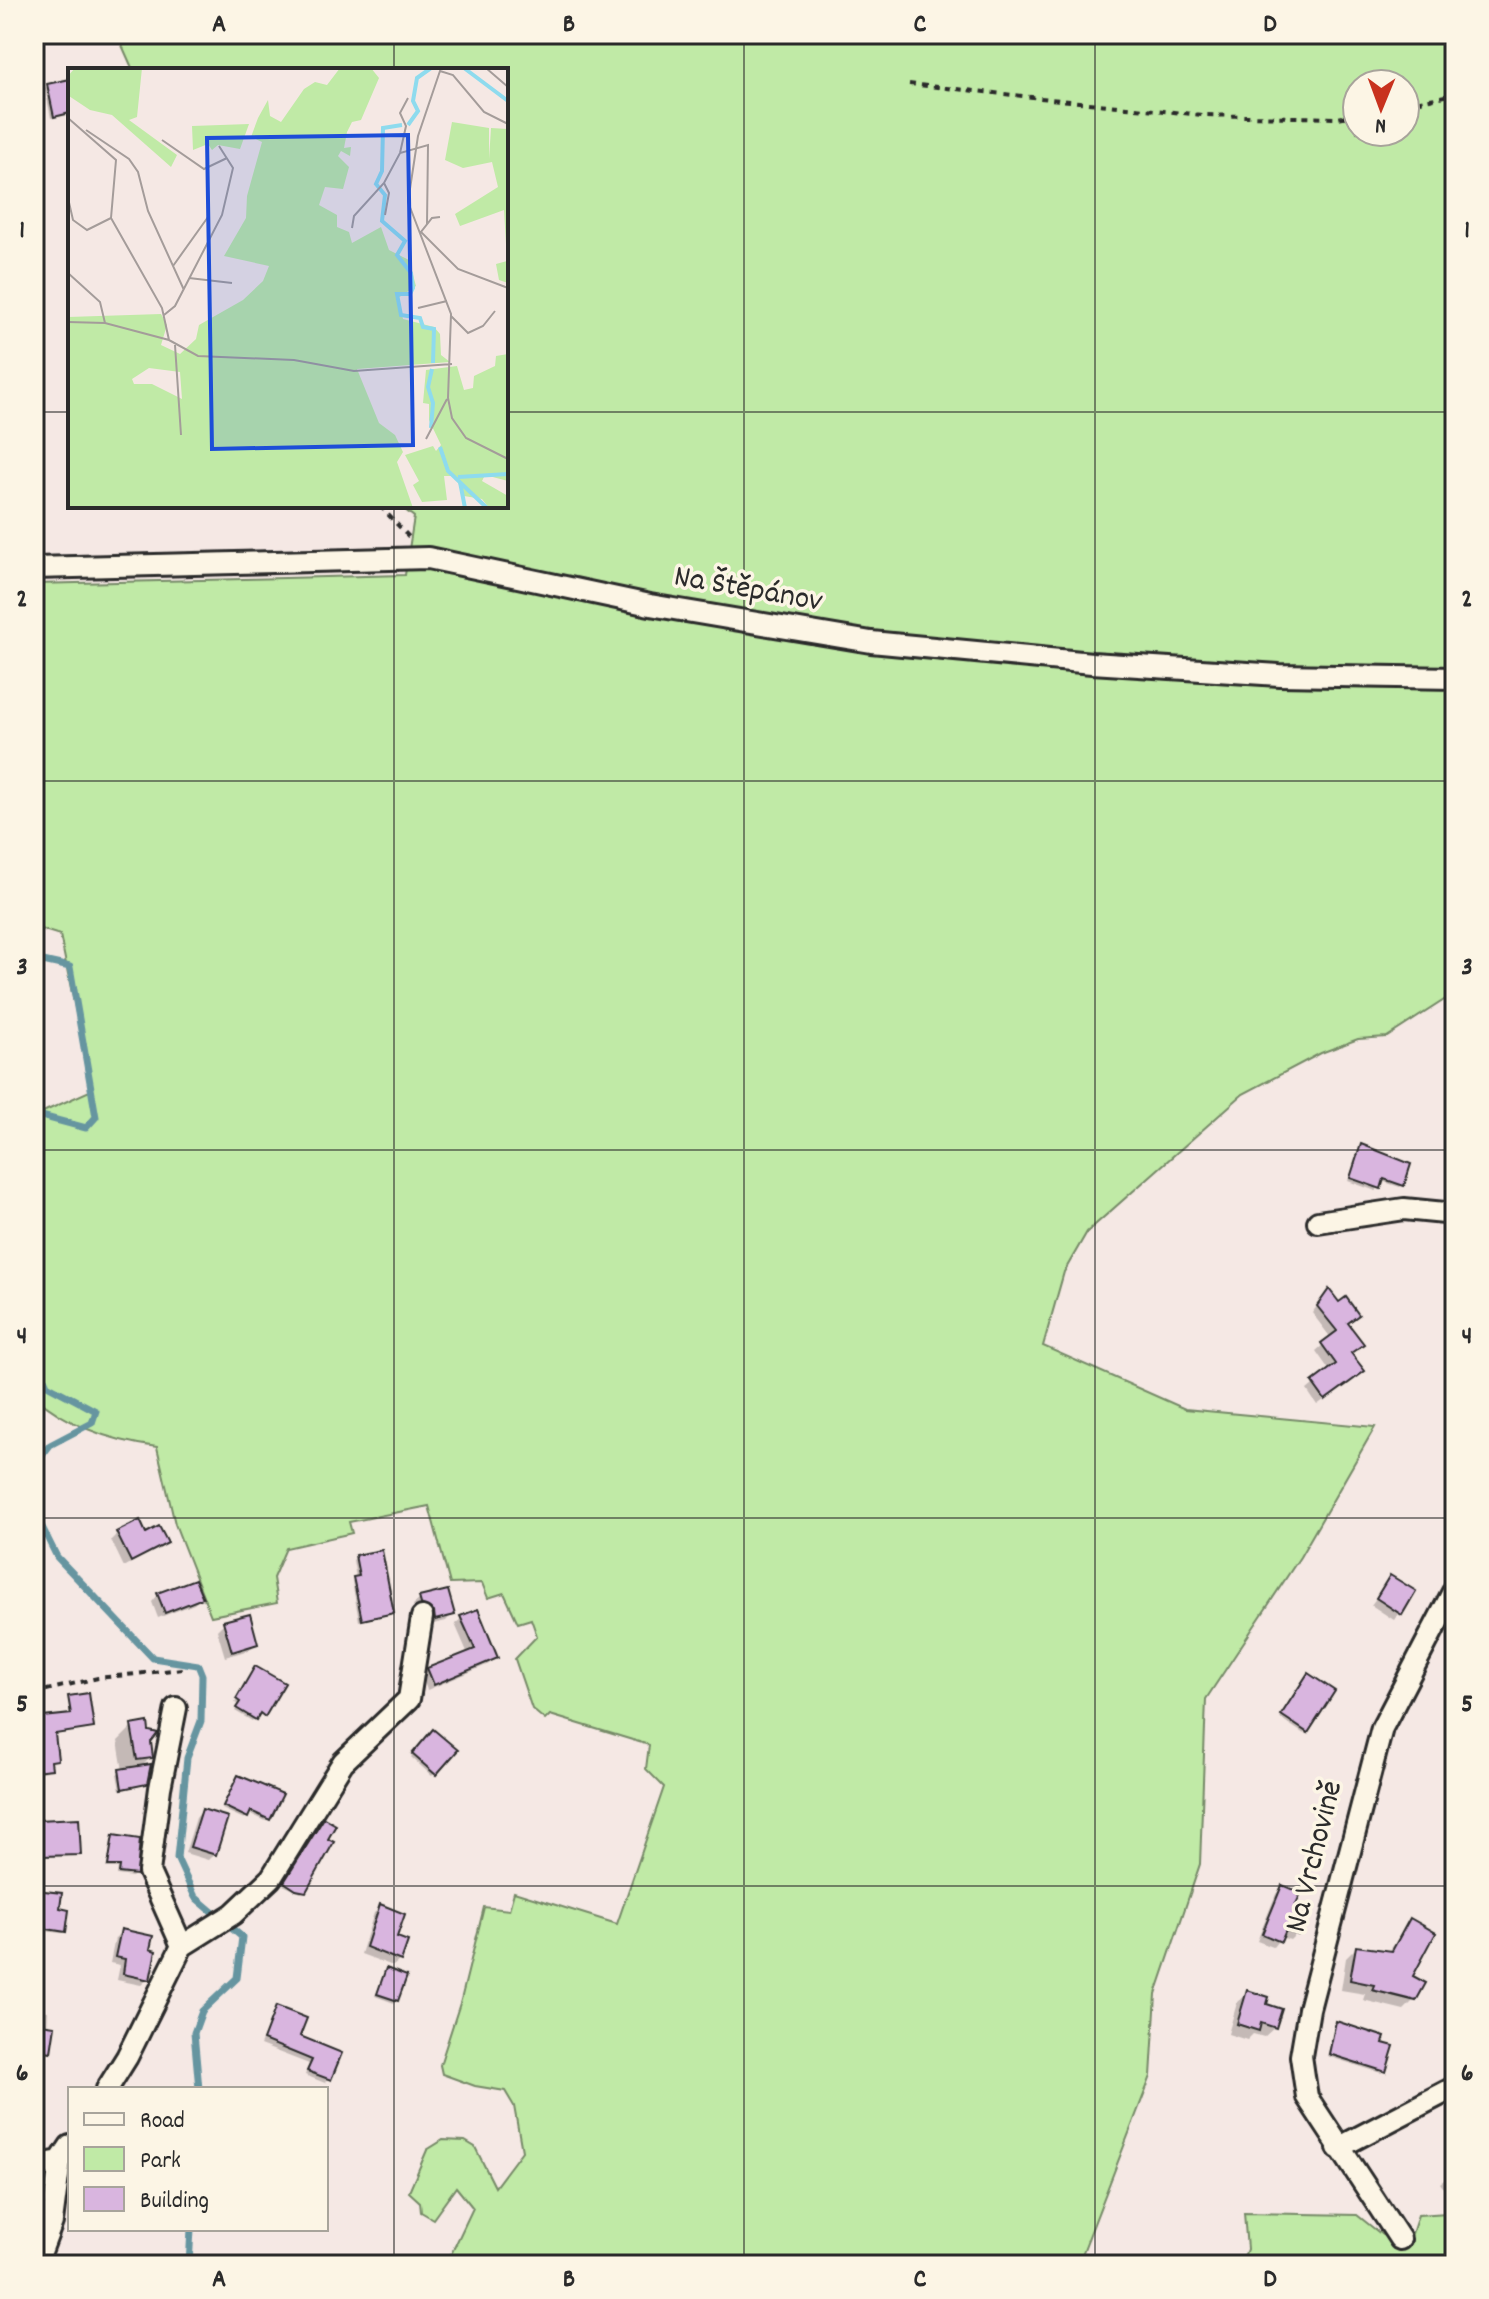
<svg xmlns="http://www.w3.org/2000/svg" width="1489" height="2299" viewBox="0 0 1489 2299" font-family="Dekko,sans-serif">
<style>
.green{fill:#c0eaa6;stroke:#768a68;stroke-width:2;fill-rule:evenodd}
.shadow{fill:#0003}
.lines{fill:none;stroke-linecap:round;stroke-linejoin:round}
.stream{stroke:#6695a0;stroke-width:7}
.building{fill:#d9b5df;stroke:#2b2b2b;stroke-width:2}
.minor-casing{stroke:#2b2b2b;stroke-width:26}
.path{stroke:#2b2b2b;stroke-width:4;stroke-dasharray:6 6;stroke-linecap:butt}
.minor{stroke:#fcf5e5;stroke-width:20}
.grid{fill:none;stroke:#2b2b2b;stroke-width:2;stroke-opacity:0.55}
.labels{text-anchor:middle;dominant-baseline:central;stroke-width:7;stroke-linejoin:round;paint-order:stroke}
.street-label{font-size:32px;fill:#2b2b2b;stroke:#fcf5e5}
.inset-river{fill:none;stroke:#8edbee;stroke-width:4}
.inset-road{fill:none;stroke:#a49c9a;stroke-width:2}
.view{fill:#1d4ed8;fill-opacity:0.15;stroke:#1d4ed8;stroke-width:4}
.inset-edge{fill:none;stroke:#2b2b2b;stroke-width:4}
.neatline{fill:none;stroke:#2b2b2b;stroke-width:3}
.grid-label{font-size:26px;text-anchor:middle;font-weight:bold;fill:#2b2b2b}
</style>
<rect width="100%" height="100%" fill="#f5e8e4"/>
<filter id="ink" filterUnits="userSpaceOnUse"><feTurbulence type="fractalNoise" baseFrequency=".0125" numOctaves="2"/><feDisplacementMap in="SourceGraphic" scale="16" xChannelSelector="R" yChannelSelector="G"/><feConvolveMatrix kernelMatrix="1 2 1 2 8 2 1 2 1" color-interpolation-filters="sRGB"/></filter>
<g filter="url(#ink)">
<g class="green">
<path d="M117,34H1455V993L1387,1037L1358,1039L1321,1053L1243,1094L1087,1232L1064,1272L1043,1346L1185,1409L1375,1427L1300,1557L1206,1699L1200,1864L1156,1994L1151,2076L1078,2265H446L473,2208L456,2187L433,2219L421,2212L420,2202L409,2192L427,2150L443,2140L465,2141L475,2147L495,2187L522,2151L514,2106L505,2091L475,2086L442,2074L440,2065L461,2000L484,1907L509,1910L514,1892L617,1924L664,1787L646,1769L649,1745L550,1715L545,1720L532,1709L515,1659L537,1636L531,1619L518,1623L504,1593L488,1598L482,1583L450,1584L429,1506L349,1522L352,1533L286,1548L273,1578L277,1603L211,1616L175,1524L157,1447C111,1441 69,1427 34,1396V1116L92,1090L60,935L34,927V584L405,575L414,517L400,506H506V70H133ZM1357,84H1405V132H1357Z"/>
<path d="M1244,2213L1357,2215L1382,2235L1408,2246L1418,2215L1447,2213L1455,2224V2265H1241L1247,2249Z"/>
</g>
<g class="shadow">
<path d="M48,86H70V115L51,118L45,88Z"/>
<path d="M1361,1146L1402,1185L1400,1187L1381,1181L1376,1191L1348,1181Z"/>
<path d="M1323,1298L1356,1315L1346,1324L1356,1377L1317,1405L1307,1390L1330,1371L1316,1351L1331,1338L1312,1313Z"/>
<path d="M117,1534L145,1536L166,1543L124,1567L111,1540Z"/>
<path d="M356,1557L392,1613L389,1615L359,1621L352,1581L356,1578L353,1560Z"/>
<path d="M1391,1578L1413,1592L1394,1620L1371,1605Z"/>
<path d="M158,1595L201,1598L194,1604L158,1618L152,1602Z"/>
<path d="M420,1599L452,1614L446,1621L429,1625L415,1611L413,1605Z"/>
<path d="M462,1618L495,1657L489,1664L427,1690L422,1676L428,1670L468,1654L455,1624Z"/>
<path d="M224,1623L256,1644L249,1650L225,1657L217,1630Z"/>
<path d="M253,1671L264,1715H257L252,1721L235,1711L239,1705L235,1703Z"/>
<path d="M1305,1678L1307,1732L1304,1734L1280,1718Z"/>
<path d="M69,1698L92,1727L53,1735L56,1759L49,1762L47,1771L34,1773V1720L69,1716Z"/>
<path d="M132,1727L149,1742L151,1757L140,1768L146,1783L120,1790L117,1774L123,1771L118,1741Z"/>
<path d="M434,1731L455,1750L432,1776L411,1757Z"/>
<path d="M236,1780L269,1819L266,1821L248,1813L244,1819L222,1809Z"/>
<path d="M202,1811L214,1854L208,1860L185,1853L196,1818Z"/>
<path d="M39,1822L79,1854L38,1858Z"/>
<path d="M321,1823L304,1891L301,1893L283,1885Z"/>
<path d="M114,1837L135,1874L132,1877L117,1875L118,1868H106Z"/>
<path d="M1282,1887L1296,1934L1290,1940L1281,1937L1273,1947L1257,1941L1276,1894Z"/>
<path d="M36,1892L58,1910L64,1931L62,1933L34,1930Z"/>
<path d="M381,1907L400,1960L393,1966L361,1954L374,1913Z"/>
<path d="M1410,1921V1977L1414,2000L1404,2010L1363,2000L1365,1994L1341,1990L1346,1958L1356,1948L1388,1953Z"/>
<path d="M122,1931L148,1979L141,1985L117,1980L120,1965L110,1963L115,1938Z"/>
<path d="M386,1971L396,2000L394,2003L375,1996Z"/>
<path d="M1248,1993L1264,2005L1275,2027L1264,2037L1253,2034L1247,2040L1228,2034L1237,2003Z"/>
<path d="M276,2008L297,2038L339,2054L325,2083L305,2075L309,2064L260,2045Z"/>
<path d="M34,2009L48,2011L46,2054L34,2052Z"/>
<path d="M1336,2023L1384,2071L1381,2073L1327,2056Z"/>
<path d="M34,2093L42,2095L34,2120Z"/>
<path d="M1455,2172V2194L1450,2197L1440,2183Z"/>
</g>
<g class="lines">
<g class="stream">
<path d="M34,959L70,967L96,1117L86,1128L34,1114"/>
<path d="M34,1317L45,1329L38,1364L47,1385L96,1411L92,1423L50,1445L36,1463L35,1513L57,1557L153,1658L198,1665L202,1675L201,1721L187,1758L177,1858L195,1897L242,1937L237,1978L202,2011L194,2033L199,2089"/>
<path d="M189,2265L191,2229"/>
</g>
</g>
<g class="building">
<path d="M70,79V113L54,117L47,84Z"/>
<path d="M1361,1144L1411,1164L1404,1186L1384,1179L1381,1189L1350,1178Z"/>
<path d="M1329,1289L1339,1302L1346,1297L1359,1315L1348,1323L1364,1344L1351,1353L1365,1371L1325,1400L1312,1382L1336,1364L1321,1343L1337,1331L1317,1306Z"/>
<path d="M140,1520L146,1533L159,1526L168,1543L131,1562L116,1532Z"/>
<path d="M382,1550L394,1613L362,1620L353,1577L359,1576L355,1555Z"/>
<path d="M1390,1575L1416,1591L1402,1615L1376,1598Z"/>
<path d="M195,1579L203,1598L165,1613L157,1593Z"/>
<path d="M448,1590L455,1615L435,1620L434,1612L421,1604L419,1597Z"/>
<path d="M478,1609L498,1658L434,1685L427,1668L475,1649L460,1616Z"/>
<path d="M250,1614L258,1644L232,1652L223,1621Z"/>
<path d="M255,1666L285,1683L265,1717L260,1713L256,1720L236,1708L240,1702L236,1699Z"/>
<path d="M1308,1673L1335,1691L1308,1733L1281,1715Z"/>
<path d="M89,1693L94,1728L55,1734L58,1760L51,1761L52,1769L34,1771V1718L71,1714L68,1696Z"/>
<path d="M148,1722L149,1731L158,1733L151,1742L153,1758L137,1760L131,1725Z"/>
<path d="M433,1729L458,1750L436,1775L412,1754Z"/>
<path d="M151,1764L147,1784L122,1789L119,1769Z"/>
<path d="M238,1775L283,1794L270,1820L251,1811L248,1818L223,1806Z"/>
<path d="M202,1809L228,1817L216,1855L190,1847Z"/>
<path d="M79,1818L81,1855L40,1856L38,1820Z"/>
<path d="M324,1818L336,1825L328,1839L334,1842L306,1892L296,1890L284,1882Z"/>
<path d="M113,1835L140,1839L137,1875L119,1873L120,1866H108Z"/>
<path d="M1282,1885L1301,1893L1293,1911L1305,1916L1298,1935L1286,1930L1281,1942L1262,1934Z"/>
<path d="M35,1890L62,1893L60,1908L69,1910L66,1932L34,1927Z"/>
<path d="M380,1904L405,1914L397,1937L408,1941L401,1961L366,1947Z"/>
<path d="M1410,1918L1436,1933L1413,1976L1426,1983L1416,2001L1372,1990L1374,1985L1350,1980L1356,1946L1392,1951Z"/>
<path d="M121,1929L153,1936L150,1949L156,1951L150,1980L123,1974L125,1959L115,1957Z"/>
<path d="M386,1968L407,1976L398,2001L377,1994Z"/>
<path d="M1247,1990L1269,1997L1267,2004L1282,2009L1276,2028L1261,2023L1259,2031L1237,2024Z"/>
<path d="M276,2006L307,2018L300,2036L342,2053L331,2080L307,2071L312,2060L263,2040Z"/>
<path d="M1336,2021L1385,2037L1383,2043L1394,2046L1386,2072L1329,2054Z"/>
<path d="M34,2023L55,2026L51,2052L34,2049Z"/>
</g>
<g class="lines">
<defs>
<g id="minor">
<path d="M34,568L428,558L650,605L871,642L1092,663L1279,675L1455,678"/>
<path d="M1318,1222L1404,1209L1455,1214"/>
<path d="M176,1708L160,1788L149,1872L182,1946"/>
<path d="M107,2089L127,2057L182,1946L233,1914L271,1878L343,1762L409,1699L422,1617"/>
<path d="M1338,2148L1455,2087"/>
<path d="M34,2166L60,2161L70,2146"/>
<path d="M1400,2239L1307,2097L1301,2056L1309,2009L1382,1728L1455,1588"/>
<path d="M36,2265L52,2222L60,2161"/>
</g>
</defs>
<use href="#minor" class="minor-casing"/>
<g class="path">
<path d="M909,84L1202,115L1338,118L1357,114"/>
<path d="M1405,104L1455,94"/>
<path d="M380,506L410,538"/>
<path d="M34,1693L98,1678L182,1669"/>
</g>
<use href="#minor" class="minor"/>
</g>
</g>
<path class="grid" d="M394,34V70M744,34V2265M1095,34V2265M34,412H70M506,412H1455M394,506V2265M34,781H1455M34,1150H1455M34,1518H1455M34,1886H1455"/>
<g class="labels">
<g class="street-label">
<text transform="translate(748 591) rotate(10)">Na Štěpánov</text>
<text transform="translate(1316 1857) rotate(-76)">Na Vrchovině</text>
</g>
</g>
<g transform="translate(68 68)">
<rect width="440" height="440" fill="#f5e8e4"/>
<path d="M7,0H74L69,49L61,52L109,87L103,99L44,47L22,42L1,28L0,8ZM272,0H303L311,10L293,52L284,54L279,64L276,80L283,79L282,88L273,83L270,88L281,99L275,121L257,119L251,137L269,147V159L281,164L284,175L313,159L321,182L341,192L348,218L330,230L335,251L366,259L372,266L373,287L382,294L289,301L311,355L327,367L335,384L329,394L345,440H0V249L93,246L99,257L93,277L112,286L128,271L131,257L175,232L195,213L201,198L156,188L178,150L179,128L194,74L183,69L190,50L200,32L202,48L213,54L236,21L247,14L259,17ZM81,300L112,304L114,331L84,316H66L64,311ZM384,54L421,60V91L423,60L440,61V215L431,212L428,196L439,193L436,142L392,158L387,146L430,119L424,94L395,100L377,92ZM181,56L172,81L150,77L144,82L140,76L125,82L124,58ZM440,286V413L417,407L414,413L440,428V440H421L414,431L396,428L387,408H376L379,432L354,434L345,417L351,413L337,387L365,378L368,383L373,377L361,352V336L355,335L358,302L389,298L396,322L405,320L406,308L427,298L428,288Z" fill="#c0eaa6" fill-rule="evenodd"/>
<path class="inset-river" d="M396,0L440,33M334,57L315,60L314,103L308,116L317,127L314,153L337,173L329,187L343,205L345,220L342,226H329L333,247L352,250L355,259L366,261L365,295M340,57L350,43L345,33L349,10L363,0M363,360L365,335L360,319L364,301M372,379L380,403L419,440M390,409L440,406M392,414L397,440"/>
<path class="inset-road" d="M373,0L350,68L340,134L383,246L380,330L384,350L398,370L440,391M418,0L440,19M372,3L385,7L416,44L440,56M0,50L48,92L43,150L94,240L101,272M18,62L61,91L70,104L80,143L116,222M94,72L136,101L159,90M332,85L338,58L332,45L340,30M316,115L321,125L317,147M0,130L5,152L19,162L43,150M372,149L364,150L353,164L390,201L440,220M284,160L286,148L316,115L332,85L360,77L359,156M105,198L140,149M0,205L32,234L37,255M121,210L164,215M350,240L379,233M96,247L107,238L154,147L165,100L151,78M383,248L400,265L415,258L427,243M0,254L37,255L101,272L130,288L226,292L286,303L384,296M107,277L113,367M358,371L379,331"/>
<path class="view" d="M340,67L345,377L144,381L139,70Z"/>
<rect width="440" height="440" class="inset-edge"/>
</g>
<rect width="1489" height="2299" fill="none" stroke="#fcf5e5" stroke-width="88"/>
<rect x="68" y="2087" width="260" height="144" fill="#fcf5e5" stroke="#a8a49b" stroke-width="2"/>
<rect x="84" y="2113" width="40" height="12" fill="#fcf5e5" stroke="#a8a49b" stroke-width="2"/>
<text x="140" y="2127" font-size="24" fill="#2b2b2b">Road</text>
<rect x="84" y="2147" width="40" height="24" fill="#c0eaa6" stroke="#a8a49b" stroke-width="2"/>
<text x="140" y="2167" font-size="24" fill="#2b2b2b">Park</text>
<rect x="84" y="2187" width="40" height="24" fill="#d9b5df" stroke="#a8a49b" stroke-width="2"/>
<text x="140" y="2207" font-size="24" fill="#2b2b2b">Building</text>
<g transform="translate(1381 108) rotate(181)"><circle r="38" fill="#fcf5e5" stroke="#a8a49b" stroke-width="2"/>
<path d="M0-6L14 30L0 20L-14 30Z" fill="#c8321e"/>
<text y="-12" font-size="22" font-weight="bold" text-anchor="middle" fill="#2b2b2b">N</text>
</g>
<rect x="44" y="44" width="1401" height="2211" class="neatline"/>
<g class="grid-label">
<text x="219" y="31">A</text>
<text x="569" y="31">B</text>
<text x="920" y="31">C</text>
<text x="1270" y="31">D</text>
<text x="22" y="237">1</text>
<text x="1467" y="237">1</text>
<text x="22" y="606">2</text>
<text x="1467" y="606">2</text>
<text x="22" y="974">3</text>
<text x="1467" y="974">3</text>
<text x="22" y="1343">4</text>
<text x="1467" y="1343">4</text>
<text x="22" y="1711">5</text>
<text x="1467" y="1711">5</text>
<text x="22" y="2080">6</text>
<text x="1467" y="2080">6</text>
<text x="219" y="2286">A</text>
<text x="569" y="2286">B</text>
<text x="920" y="2286">C</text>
<text x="1270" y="2286">D</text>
</g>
</svg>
